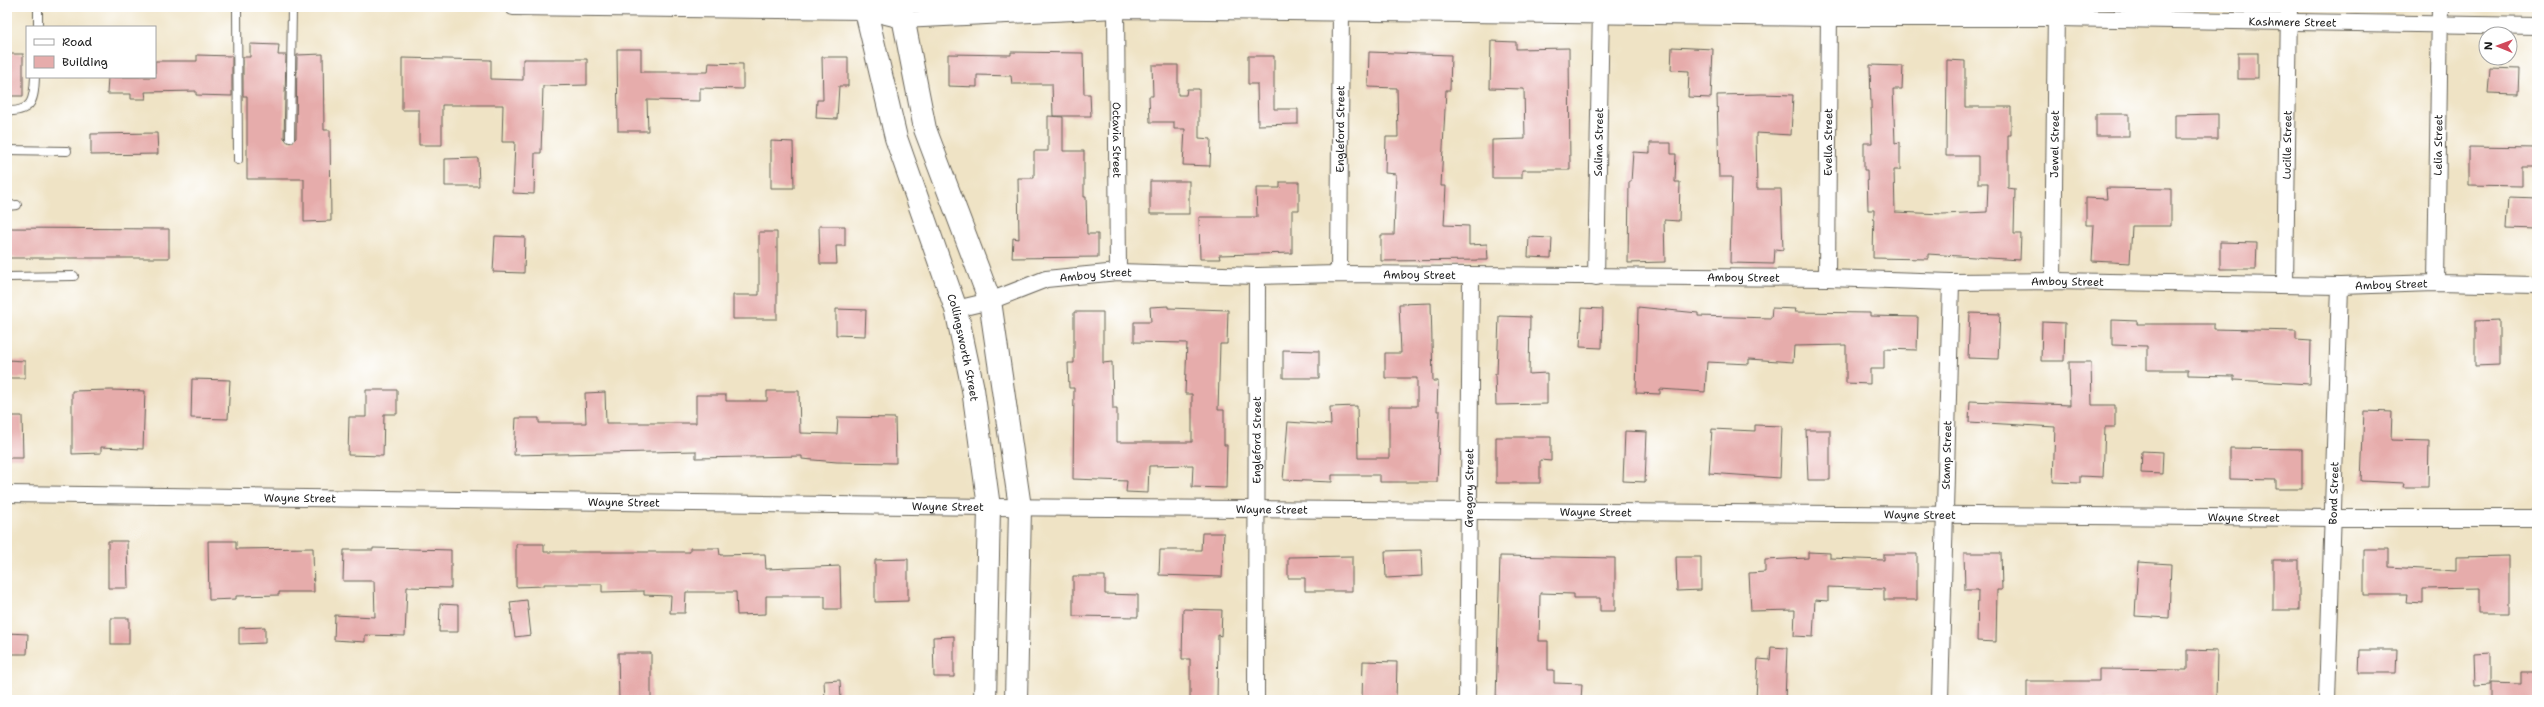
<svg xmlns="http://www.w3.org/2000/svg" width="2544" height="707" viewBox="0 0 2544 707" font-family="'Shantell Sans',sans-serif">
<style>
.building{fill:#e6acab}
.lines{fill:none;stroke-linecap:round;stroke-linejoin:round}
.lane-casing{stroke:#666257;stroke-width:10}
.street-casing{stroke:#666257;stroke-width:18}
.secondary-casing{stroke:#666257;stroke-width:24}
.lane{stroke:#fff;stroke-width:8}
.street{stroke:#fff;stroke-width:16}
.secondary{stroke:#fff;stroke-width:22}
.labels{text-anchor:middle;dominant-baseline:central;stroke-width:3;stroke-linejoin:round;paint-order:stroke}
.street-label{font-size:11px;fill:#1c1c1c;stroke:#fff}
</style>
<rect width="100%" height="100%" fill="#fff"/>
<filter id="ink" filterUnits="userSpaceOnUse"><feTurbulence type="fractalNoise" baseFrequency=".025" numOctaves="2"/><feDisplacementMap in="SourceGraphic" scale="8" xChannelSelector="R" yChannelSelector="G"/><feConvolveMatrix kernelMatrix="1 2 1 2 8 2 1 2 1" color-interpolation-filters="sRGB"/></filter>
<filter id="wash" filterUnits="userSpaceOnUse"><feTurbulence type="fractalNoise" baseFrequency=".012" numOctaves="4" result="noise"/><feDisplacementMap in="SourceGraphic" scale="16" xChannelSelector="R" yChannelSelector="G"/><feGaussianBlur stdDeviation="0.9" result="paint"/><feColorMatrix in="noise" values="0 0 0 0 0 0 0 0 0 0 0 0 0 0 0 0 0 1.4 0 .05"/><feComposite in="paint" operator="in"/></filter>
<g filter="url(#wash)">
<rect width="100%" height="100%" fill="#efe3c5"/>
<g id="blocks">
<g class="building">
<path d="M1491,41L1516,42V49L1569,48L1570,170H1522V178H1492V140L1525,139L1524,89L1490,88Z"/>
<path d="M250,44L279,45L278,55H286L284,138L290,143L296,138L297,55L323,54L324,130H330L331,221L304,222V179H247V96H243V57H250Z"/>
<path d="M1672,47L1713,49L1711,98L1688,97L1689,71L1671,70Z"/>
<path d="M617,49H641V72H708L709,63L743,64V89L700,88V101L647,100L648,131H618Z"/>
<path d="M1011,52L1083,53L1084,94H1090L1091,116H1053L1052,84H1012L1011,76L977,75V87L948,86V54L1011,55Z"/>
<path d="M1369,52L1451,55L1450,90H1446L1441,186H1446L1444,225L1469,226V245L1487,244L1488,260L1381,261V235H1394L1396,174L1385,173L1386,137H1398L1397,88L1368,87Z"/>
<rect x="2238" y="53" width="20" height="26"/>
<rect x="7" y="54" width="16" height="42"/>
<path d="M197,55L232,56V96L196,95V91L145,92L146,99H131V94H107L108,77H155V61H197Z"/>
<path d="M1248,56H1274V109H1298V124L1258,125L1257,84H1248Z"/>
<path d="M822,57H848V86H839L837,119L816,118L817,100H823Z"/>
<path d="M402,58L491,60V79L523,80V59H587V85L543,86L541,153H535L534,194L513,193L515,142H502L503,105H442V145H419V110H402Z"/>
<path d="M1947,60L1965,61V107H2011V135H2008V188L2015,189L2014,234H2021L2020,260L1928,254V259L1873,258L1874,210H1868L1867,170H1864V143H1872L1870,65L1903,66L1902,89H1893L1895,143L1900,142V170H1894L1895,212L1943,214L1987,212L1988,183H1978V156H1946Z"/>
<path d="M1152,65H1178V95H1186L1187,89H1199V138L1211,139L1210,166L1183,165L1185,129H1174V122H1150L1149,96H1153Z"/>
<path d="M2490,68L2519,69L2518,94L2488,93Z"/>
<path d="M1762,94L1793,95L1791,135L1756,133L1757,189H1781L1783,250L1775,249L1774,264L1730,263L1732,177H1719L1717,95Z"/>
<rect x="2096" y="114" width="33" height="22"/>
<path d="M2218,114V139H2175V115Z"/>
<path d="M1048,116L1063,117V151H1084V197H1086L1087,234H1098V257L1012,258L1013,238L1019,239L1018,178H1034V151H1048Z"/>
<path d="M157,133L158,154L91,155V134Z"/>
<path d="M771,141L793,142L794,188H771Z"/>
<path d="M1650,143H1671V154H1676L1675,182H1680L1679,221L1664,220L1665,262L1628,263L1629,182H1631L1633,152L1650,153Z"/>
<path d="M2469,147L2537,148V167H2522V186L2469,185Z"/>
<path d="M478,158L479,186H445V159Z"/>
<rect x="1150" y="181" width="39" height="33"/>
<path d="M1280,182H1299V210H1292V253L1219,255L1220,259H1200L1199,217H1257L1256,188H1280Z"/>
<path d="M2106,188L2171,189V226H2132L2130,263L2092,261L2094,225H2086V198L2107,199Z"/>
<path d="M2509,197L2537,198V229L2507,228Z"/>
<path d="M819,226H845V246H836L837,264H820Z"/>
<path d="M7,228L169,229V258H7Z"/>
<path d="M759,232H777V319H733V295H759Z"/>
<path d="M495,236L525,237L524,273L493,272Z"/>
<path d="M1529,237L1552,238L1551,258L1528,257Z"/>
<path d="M2220,242L2257,243L2256,269H2220Z"/>
<path d="M1431,303L1433,381H1438L1437,411H1440L1437,482H1380V475H1332V482L1283,480L1288,422L1331,425L1330,407L1357,406L1358,458H1389V406H1417V378H1385V353H1401L1399,304Z"/>
<path d="M1168,306V308L1228,310L1227,344H1220L1218,410H1224V445H1227L1226,488L1192,487L1193,465L1149,466L1148,493L1126,492L1127,481L1073,479L1074,388H1069L1068,363H1074V312H1103V363L1112,362L1113,409H1117V442H1192V394H1185L1187,343L1134,342V322H1151L1150,307Z"/>
<path d="M1638,307L1698,313V316L1771,318L1772,308L1796,309L1795,312L1870,313V316L1918,317L1917,350L1884,349V369H1870V384L1846,383V345L1794,346L1793,362L1749,359V364L1707,362L1705,392L1660,389V394L1636,393Z"/>
<path d="M1582,308L1603,309L1602,348L1580,347Z"/>
<path d="M836,309L866,310L865,336L836,335Z"/>
<path d="M1970,313L2000,314L1998,359L1968,358Z"/>
<path d="M1499,316L1530,317L1529,374L1547,373V404L1496,405L1495,374H1497Z"/>
<path d="M2112,320L2137,321V324H2214V329L2296,331V340L2311,341L2310,384L2234,380V376L2188,375V370H2147V346L2112,345Z"/>
<path d="M2499,320V365L2475,366V321Z"/>
<path d="M2042,322L2065,323L2064,361H2041Z"/>
<path d="M1283,350L1319,351V378H1283Z"/>
<path d="M7,360L25,361V378H7Z"/>
<path d="M2069,362H2091L2092,405H2115V427H2105L2103,477L2080,476V483L2053,482L2055,427L1969,422L1970,401L2070,405Z"/>
<path d="M192,379L230,380L228,419L191,418Z"/>
<path d="M111,390L145,391L143,449L101,447V453L72,454V391Z"/>
<path d="M366,390H397V414H384L383,456L348,455L349,417H366Z"/>
<path d="M767,391H799L800,433L837,434L838,417L895,418L896,463L837,462L802,459V456L696,458V451L514,455L516,418H539V423H586L585,393L605,392L606,423H696V395H726V401H767Z"/>
<path d="M2364,411L2392,412L2391,440L2429,441L2428,487H2403L2404,483L2361,481Z"/>
<path d="M7,416H22L23,458H7Z"/>
<path d="M1755,425L1782,426L1780,478L1709,473L1712,429L1755,431Z"/>
<path d="M1806,430H1830V480H1808Z"/>
<path d="M1625,431L1647,432L1645,482L1623,481Z"/>
<path d="M1496,437H1551V461L1540,460V483H1496Z"/>
<path d="M2230,448L2302,449V489H2276V480L2230,479Z"/>
<path d="M2142,451L2163,452L2162,474L2141,473Z"/>
<path d="M1202,533H1224L1222,577L1159,575L1160,550H1201Z"/>
<path d="M108,541H127L128,588H108Z"/>
<path d="M208,541H236V549L313,548L314,592H279V595L236,596V599L209,600Z"/>
<path d="M516,544H544V552H690V548H719L720,555L765,554L766,569L840,566L841,609H825V596H766V614L737,615L736,592H686L685,613H670L671,596L644,595V591L602,592V584H544V586L516,587Z"/>
<path d="M373,548L451,550V588L407,587L405,636L365,635V642L334,640L335,615L375,617L374,581H343L344,550H373Z"/>
<path d="M2364,549H2388V567L2456,571V557L2509,556V613H2479V588L2423,589V603L2406,602L2407,595H2364Z"/>
<path d="M1421,550L1422,576L1386,578L1385,551Z"/>
<path d="M1808,552L1830,553V558L1884,560V554H1917V600H1884V589L1828,587V601L1815,600L1813,637L1794,636L1795,610L1751,611L1749,573L1765,572V560L1808,558Z"/>
<path d="M1964,553H2001L2002,590H1997L1996,642L1977,641L1978,590H1965Z"/>
<path d="M1352,556V591H1305V578H1288V557Z"/>
<path d="M1500,556L1615,558V611H1600V598H1574V594L1540,593L1539,641H1548V670H1554V683L1582,684L1581,700H1496Z"/>
<path d="M1676,557H1701V590L1677,591Z"/>
<path d="M908,559V601L875,602V560Z"/>
<rect x="2273" y="560" width="26" height="50"/>
<path d="M2138,562L2171,564L2169,618L2135,616Z"/>
<path d="M1073,576H1105V594L1138,595V617L1073,616Z"/>
<path d="M527,600L531,635L515,637L510,602Z"/>
<path d="M440,604L458,605V632H439Z"/>
<path d="M1183,609L1222,610L1221,636L1218,635L1217,700H1190V659H1182Z"/>
<rect x="111" y="618" width="18" height="26"/>
<path d="M265,627V643L239,644V628Z"/>
<path d="M7,633L28,634L27,654H7Z"/>
<path d="M954,636V677H934L933,637Z"/>
<path d="M1771,647L1787,648L1785,700L1756,699L1758,659L1770,660Z"/>
<path d="M2187,650L2217,651L2216,700H2027V681H2099V669L2187,670Z"/>
<path d="M2360,650H2397L2396,673H2359Z"/>
<path d="M2490,652V685L2475,686L2474,653Z"/>
<path d="M618,653H651V700H619Z"/>
<path d="M1363,661L1397,662L1396,700H1362Z"/>
<path d="M2521,672H2537V700H2491V683L2521,684Z"/>
<path d="M840,680L841,700H825L824,681Z"/>
</g>
</g>
</g>
<g filter="url(#ink)">
<use href="#blocks" fill-opacity="0" stroke="#666257" stroke-width="1"/>
<g class="lines">
<defs>
<g id="lane">
<path d="M237,7L238,160"/>
<path d="M38,27V7"/>
<path d="M7,111C33,112 34,99 35,77"/>
<path d="M290,138L292,7"/>
<path d="M7,150L67,151"/>
<path d="M7,206L17,205"/>
<path d="M7,277L74,276"/>
</g>
<g id="street">
<path id="s1" d="M513,7L865,11L902,20L1116,10L1829,18H2056L2537,26"/>
<path id="s2" d="M1116,7L1118,272"/>
<path id="s3" d="M1339,274L1341,7"/>
<path id="s4" d="M1596,277L1601,7"/>
<path id="s5" d="M1827,278L1829,7"/>
<path id="s6" d="M2053,281L2056,8"/>
<path id="s7" d="M2285,283L2289,7"/>
<path id="s8" d="M2436,283L2440,7"/>
<path id="s9" d="M956,309L990,301L1046,279L1118,272L1257,276L1339,274L1827,278L1951,282L2053,281L2340,286L2436,283L2537,285"/>
<path id="s10" d="M7,494L989,507L2333,518H2537"/>
<path id="s11" d="M1256,700L1257,276"/>
<path id="s12" d="M1467,700L1471,277"/>
<path id="s13" d="M1940,700L1951,282"/>
<path id="s14" d="M2327,700L2340,286"/>
</g>
<g id="secondary">
<path id="s15" d="M865,7L896,138L956,309L973,389L989,507L985,700"/>
<path d="M901,7L925,129L990,301L1020,507L1016,700"/>
</g>
</defs>
<use href="#lane" class="lane-casing"/>
<use href="#street" class="street-casing"/>
<use href="#secondary" class="secondary-casing"/>
<use href="#lane" class="lane"/>
<use href="#street" class="street"/>
<use href="#secondary" class="secondary"/>
</g>
</g>
<g class="labels">
<g class="street-label">
<text stroke="none"><textPath href="#s1" startOffset="1781">Kashmere Street</textPath></text>
<text stroke="none"><textPath href="#s3" startOffset="145">Engleford Street</textPath></text>
<text stroke="none"><textPath href="#s2" startOffset="133">Octavia Street</textPath></text>
<text stroke="none"><textPath href="#s4" startOffset="135">Salina Street</textPath></text>
<text stroke="none"><textPath href="#s5" startOffset="136">Evella Street</textPath></text>
<text stroke="none"><textPath href="#s6" startOffset="137">Jewel Street</textPath></text>
<text stroke="none"><textPath href="#s7" startOffset="138">Lucille Street</textPath></text>
<text stroke="none"><textPath href="#s8" startOffset="138">Lelia Street</textPath></text>
<text stroke="none"><textPath href="#s9" startOffset="145">Amboy Street</textPath></text>
<text stroke="none"><textPath href="#s9" startOffset="469">Amboy Street</textPath></text>
<text stroke="none"><textPath href="#s9" startOffset="793">Amboy Street</textPath></text>
<text stroke="none"><textPath href="#s9" startOffset="1117">Amboy Street</textPath></text>
<text stroke="none"><textPath href="#s9" startOffset="1441">Amboy Street</textPath></text>
<text stroke="none"><textPath href="#s15" startOffset="355">Collingsworth Street</textPath></text>
<text stroke="none"><textPath href="#s11" startOffset="260">Engleford Street</textPath></text>
<text stroke="none"><textPath href="#s13" startOffset="245">Stamp Street</textPath></text>
<text stroke="none"><textPath href="#s12" startOffset="212">Gregory Street</textPath></text>
<text stroke="none"><textPath href="#s14" startOffset="207">Bond Street</textPath></text>
<text stroke="none"><textPath href="#s10" startOffset="293">Wayne Street</textPath></text>
<text stroke="none"><textPath href="#s10" startOffset="617">Wayne Street</textPath></text>
<text stroke="none"><textPath href="#s10" startOffset="941">Wayne Street</textPath></text>
<text stroke="none"><textPath href="#s10" startOffset="1265">Wayne Street</textPath></text>
<text stroke="none"><textPath href="#s10" startOffset="1589">Wayne Street</textPath></text>
<text stroke="none"><textPath href="#s10" startOffset="1913">Wayne Street</textPath></text>
<text stroke="none"><textPath href="#s10" startOffset="2237">Wayne Street</textPath></text>
</g>
</g>
<rect width="2544" height="707" fill="none" stroke="#fff" stroke-width="24"/>
<rect x="26" y="26" width="130" height="52" fill="#ffffff" stroke="#a4a4a4"/>
<rect x="34" y="39" width="20" height="6" fill="#ffffff" stroke="#a4a4a4"/>
<text x="62" y="46" font-size="12" fill="#1c1c1c">Road</text>
<rect x="34" y="56" width="20" height="12" fill="#e6acab" stroke="#a4a4a4"/>
<text x="62" y="66" font-size="12" fill="#1c1c1c">Building</text>
<g transform="translate(2498 46) rotate(271)"><circle r="19" fill="#ffffff" stroke="#a4a4a4"/>
<path d="M0-3L7 15L0 10L-7 15Z" fill="#d1495b"/>
<text y="-6" font-size="11" font-weight="bold" text-anchor="middle" fill="#1c1c1c">N</text>
</g>
</svg>
